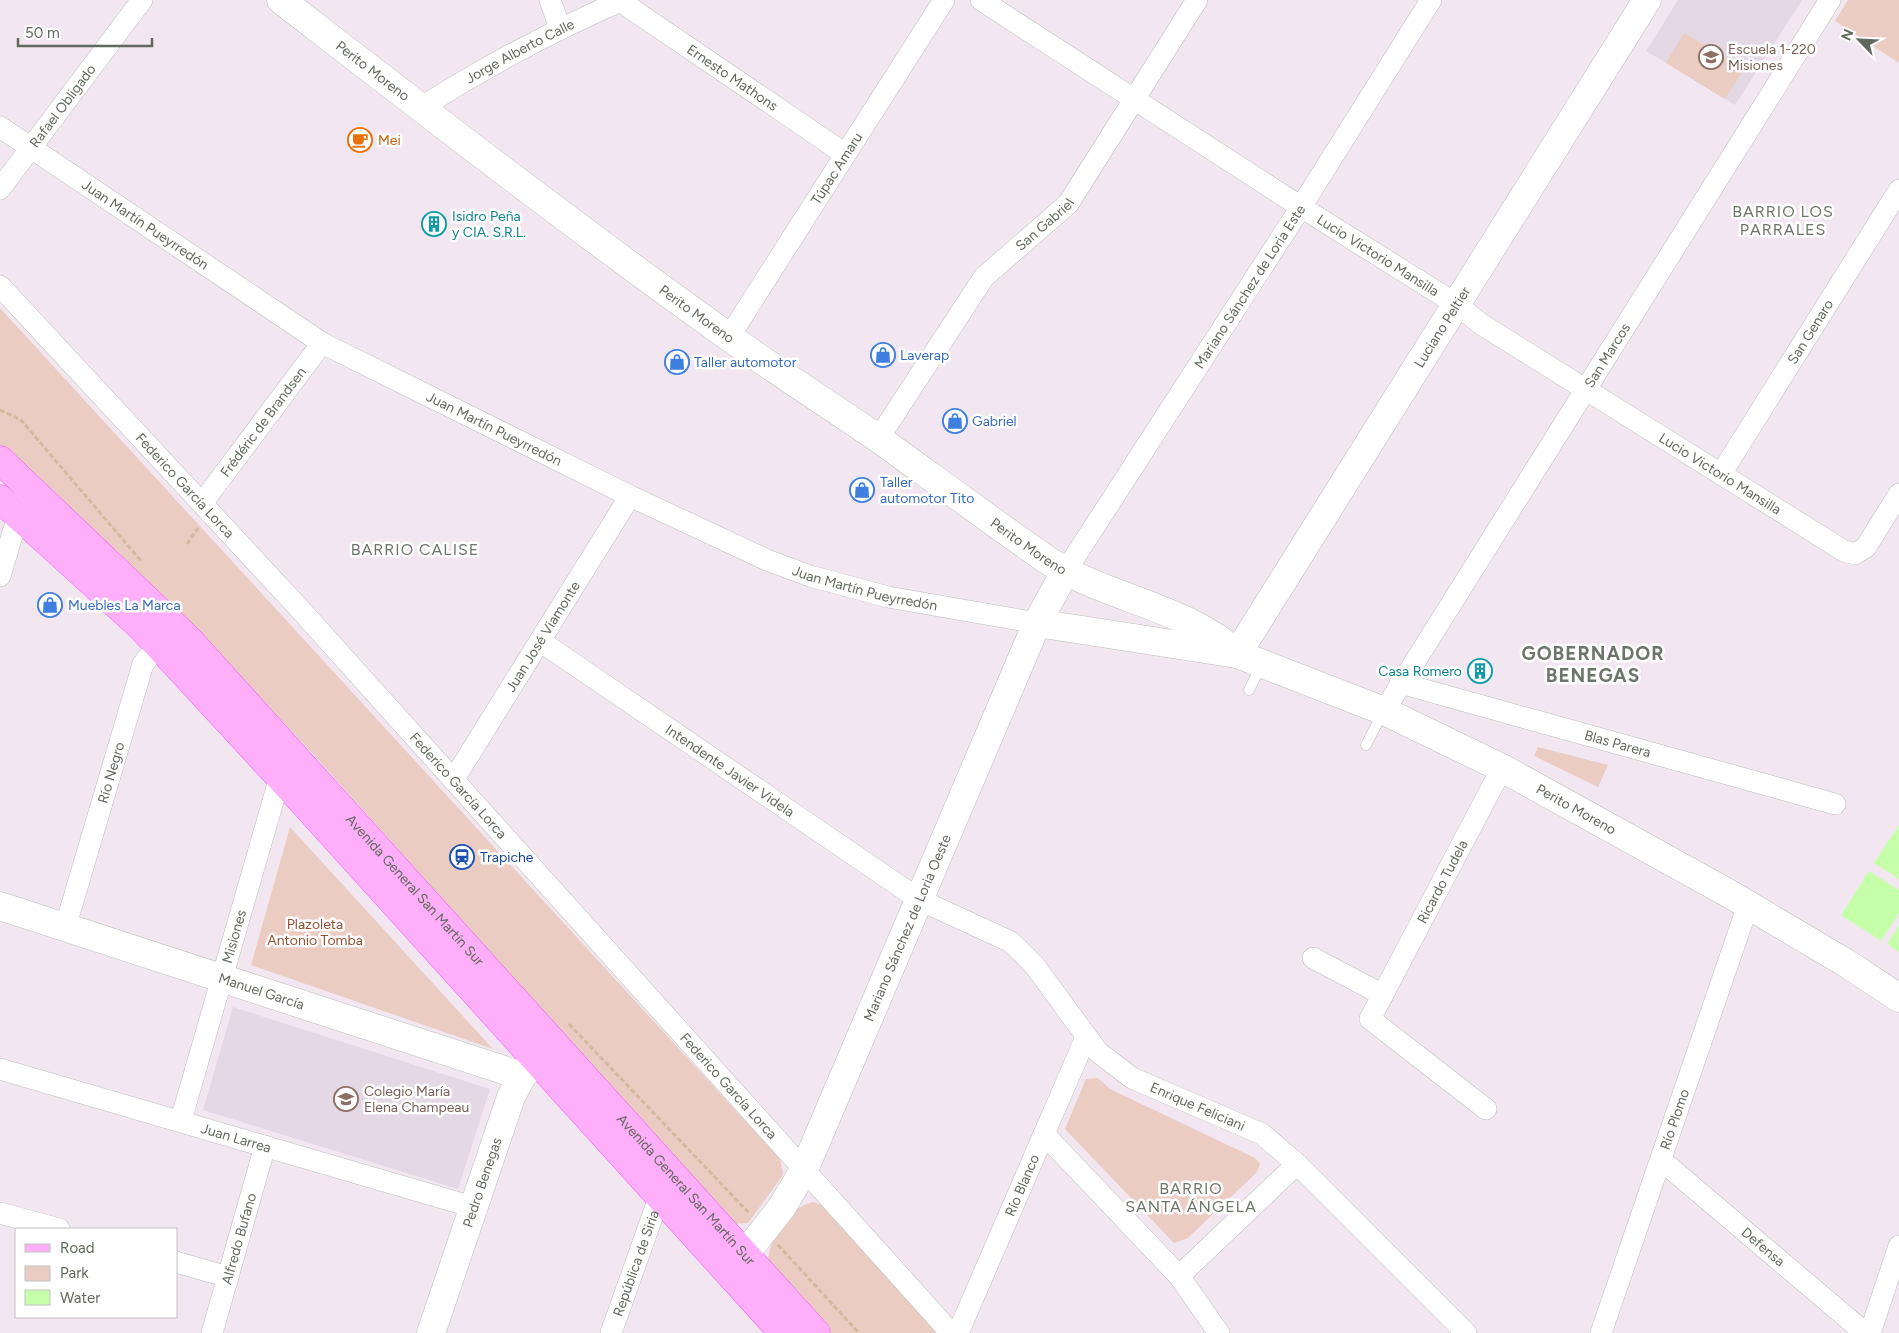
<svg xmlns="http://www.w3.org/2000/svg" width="1899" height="1333" viewBox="0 0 1899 1333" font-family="Figtree,sans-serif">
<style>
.education{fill:#e4d8e4}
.green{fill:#eaccc3}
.water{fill:#c6ffaa}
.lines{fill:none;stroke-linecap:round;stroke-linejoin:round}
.lane-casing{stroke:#b8bfb7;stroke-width:11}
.street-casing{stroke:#b8bfb7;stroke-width:22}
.secondary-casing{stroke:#b8bfb6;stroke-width:29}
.primary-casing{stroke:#f258fa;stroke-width:29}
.path{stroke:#d3ba9f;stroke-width:3;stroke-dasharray:5 2.5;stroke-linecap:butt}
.lane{stroke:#fff;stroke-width:10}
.street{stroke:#fff;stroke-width:21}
.secondary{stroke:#fff;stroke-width:28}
.primary{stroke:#ffaff9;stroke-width:28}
.labels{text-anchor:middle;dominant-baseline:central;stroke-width:5;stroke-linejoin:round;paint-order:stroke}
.education-label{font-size:14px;fill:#785e54;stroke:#fff;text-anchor:start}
.street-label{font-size:14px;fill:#61695e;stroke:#fff}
.food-label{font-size:14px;fill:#c56008;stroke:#fff;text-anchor:start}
.culture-label{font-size:14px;fill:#0d838f;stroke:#fff;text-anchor:start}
.shop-label{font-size:14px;fill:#366cbe;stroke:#fff;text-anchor:start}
.transit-label{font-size:14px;fill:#164399;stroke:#fff;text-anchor:start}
.park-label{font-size:14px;fill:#934e33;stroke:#fff}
.quarter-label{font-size:16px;letter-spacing:1px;fill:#6d766a;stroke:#fff}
.district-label{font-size:19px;font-weight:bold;letter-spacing:1px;fill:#6d766a;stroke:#fff}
</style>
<rect width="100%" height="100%" fill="#f2e7f1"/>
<g class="education">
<path d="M1678,0H1802L1735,105L1646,51Z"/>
<path d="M233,1007L490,1089L458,1189L203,1110Z"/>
</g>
<g class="green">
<path d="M1848,0H1899V63L1835,21Z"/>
<path d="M1684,33L1744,69L1725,99L1666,63Z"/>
<path d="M0,308L780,1159L783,1173L781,1178L748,1223L733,1224L312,753L186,619L0,446Z"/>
<path d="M1538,747L1608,765L1598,787L1534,756Z"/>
<path d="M290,827L493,1049L251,965Z"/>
<path d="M1098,1078L1110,1089L1255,1158L1260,1164L1257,1172L1188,1238L1174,1243L1065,1129L1086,1079Z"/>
<path d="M814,1202L821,1205L937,1333H824L768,1264C767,1241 790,1205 814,1202Z"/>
</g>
<g class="water">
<path d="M1899,825V879L1874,863Z"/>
<path d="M1869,871L1899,890V913L1881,941L1841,915Z"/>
<path d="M1899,925V952L1887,944Z"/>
</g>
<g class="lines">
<defs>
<g id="lane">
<path d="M1249,690L1261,666"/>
<path d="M1366,745L1383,712"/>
</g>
<g id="street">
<path d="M550,0L560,28"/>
<path id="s1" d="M981,0L1301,207L1456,304L1481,324L1844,551L1855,554L1866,547L1899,494"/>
<path id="s2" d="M620,1L845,154"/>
<path id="s3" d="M420,108C485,67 552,31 623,0"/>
<path id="s4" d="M0,127L322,343L630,496L767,560L810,576L888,597L1037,623"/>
<path id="s5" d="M0,189L142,0"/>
<path id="s6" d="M0,286L298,607L951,1333"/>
<path id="s7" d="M729,337L944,0"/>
<path id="s8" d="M878,439L984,277L1068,204L1197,0"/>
<path id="s9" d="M1721,474L1899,190"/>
<path id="s10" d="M203,502L322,343"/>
<path id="s11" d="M1065,572L1301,207L1431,0"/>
<path d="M0,576L22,502"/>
<path id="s12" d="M540,641L920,900L1011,942L1035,966L1098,1052L1132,1078L1262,1134L1297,1164L1466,1333"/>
<path id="s13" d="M1400,683L1835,804"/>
<path id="s14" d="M1384,711L1830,0"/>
<path id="s15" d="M454,779L630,496"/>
<path id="s16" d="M65,928L143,664L168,634"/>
<path d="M1313,958L1383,995"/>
<path id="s17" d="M0,1069L473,1207"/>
<path id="s18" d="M1486,1109L1370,1019L1502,768"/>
<path id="s19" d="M181,1120L280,777L289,768"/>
<path d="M1044,1134L1179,1276L1219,1333"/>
<path id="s20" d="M1661,1160L1865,1333"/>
<path d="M0,1213L59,1229"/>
<path d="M176,1262L228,1277"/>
<path d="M1179,1276L1297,1164"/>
<path id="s21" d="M212,1333L265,1146"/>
<path id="s22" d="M611,1333L660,1195"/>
<path id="s23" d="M958,1333L1086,1037"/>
<path id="s24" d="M1601,1333L1748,905"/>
<path d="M1870,1333L1899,1246"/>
</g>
<g id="secondary">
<path id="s25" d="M281,0C429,114 577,229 729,337C778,372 829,405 879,439C933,478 986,517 1040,555C1099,598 1186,605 1237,654"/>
<path id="s26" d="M1037,623L1237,654L1384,711L1502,768L1728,893L1846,963L1899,998"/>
<path id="s27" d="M1237,654L1647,0"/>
<path id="s28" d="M0,906L522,1076"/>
<path id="s29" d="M731,1272L782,1207L804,1170L1037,623L1065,572"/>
<path id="s30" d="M431,1333L511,1097L522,1076L534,1063"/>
</g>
<g id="primary">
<path id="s31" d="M0,460L189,640L816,1333"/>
<path d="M0,499L138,624L158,645L300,799L783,1333"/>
</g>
</defs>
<use href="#lane" class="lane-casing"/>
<use href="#street" class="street-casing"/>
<use href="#secondary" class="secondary-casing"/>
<use href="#primary" class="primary-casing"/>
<g class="path">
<path d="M0,410L21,420L142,562"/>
<path d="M187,544L198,528"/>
<path d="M569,1024L749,1213"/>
<path d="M778,1245L859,1333"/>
</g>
<use href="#lane" class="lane"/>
<use href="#street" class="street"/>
<use href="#secondary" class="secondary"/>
<use href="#primary" class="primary"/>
</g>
<defs>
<symbol id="school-ring" viewBox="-11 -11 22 22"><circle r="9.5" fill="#fff" stroke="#8d6e63" stroke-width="1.5"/><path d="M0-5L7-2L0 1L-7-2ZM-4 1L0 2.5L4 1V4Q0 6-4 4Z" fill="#8d6e63"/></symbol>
<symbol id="cafe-ring" viewBox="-11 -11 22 22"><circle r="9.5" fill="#fff" stroke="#e8710a" stroke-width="1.5"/><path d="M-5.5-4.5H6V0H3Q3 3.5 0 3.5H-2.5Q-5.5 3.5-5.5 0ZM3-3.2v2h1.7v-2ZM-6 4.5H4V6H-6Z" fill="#e8710a"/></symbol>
<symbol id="building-ring" viewBox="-11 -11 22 22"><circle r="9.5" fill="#fff" stroke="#0f9aa8" stroke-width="1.5"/><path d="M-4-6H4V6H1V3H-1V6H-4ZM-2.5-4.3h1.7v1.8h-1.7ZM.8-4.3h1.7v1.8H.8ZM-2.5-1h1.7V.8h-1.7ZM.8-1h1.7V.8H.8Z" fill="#0f9aa8"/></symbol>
<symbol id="shop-ring" viewBox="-11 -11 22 22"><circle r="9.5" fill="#fff" stroke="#3f7fe0" stroke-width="1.5"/><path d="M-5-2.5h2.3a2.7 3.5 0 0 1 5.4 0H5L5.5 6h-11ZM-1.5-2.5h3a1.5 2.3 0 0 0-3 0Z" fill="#3f7fe0"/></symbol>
<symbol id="station-ring" viewBox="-11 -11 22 22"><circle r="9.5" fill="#fff" stroke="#1a4fb4" stroke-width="1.5"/><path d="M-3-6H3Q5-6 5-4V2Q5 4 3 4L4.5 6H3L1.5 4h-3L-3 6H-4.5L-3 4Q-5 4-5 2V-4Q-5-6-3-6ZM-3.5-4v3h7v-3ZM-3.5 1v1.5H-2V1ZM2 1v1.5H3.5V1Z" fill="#1a4fb4"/></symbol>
</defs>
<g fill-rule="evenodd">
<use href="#school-ring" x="1697" y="43" width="28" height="28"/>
<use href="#cafe-ring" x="346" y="126" width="28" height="28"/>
<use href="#building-ring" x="420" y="210" width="28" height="28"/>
<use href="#shop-ring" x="869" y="341" width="28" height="28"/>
<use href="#shop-ring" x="663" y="348" width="28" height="28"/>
<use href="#shop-ring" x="941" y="407" width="28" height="28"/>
<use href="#shop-ring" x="848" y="476" width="28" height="28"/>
<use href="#shop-ring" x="36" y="591" width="28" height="28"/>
<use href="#building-ring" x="1466" y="657" width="28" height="28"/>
<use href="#station-ring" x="448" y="843" width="28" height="28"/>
<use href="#school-ring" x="332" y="1085" width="28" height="28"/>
</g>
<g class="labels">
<g class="education-label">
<text x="1728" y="49">Escuela 1-220<tspan x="1728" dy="16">Misiones</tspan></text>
<text x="364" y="1091">Colegio María<tspan x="364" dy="16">Elena Champeau</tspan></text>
</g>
<g class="street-label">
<text stroke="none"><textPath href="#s3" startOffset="115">Jorge Alberto Calle</textPath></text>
<text stroke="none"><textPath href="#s25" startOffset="116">Perito Moreno</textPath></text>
<text stroke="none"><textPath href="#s2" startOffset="136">Ernesto Mathons</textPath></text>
<text stroke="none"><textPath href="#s5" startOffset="104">Rafael Obligado</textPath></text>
<text stroke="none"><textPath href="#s7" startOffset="200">Túpac Amaru</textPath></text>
<text stroke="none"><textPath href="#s8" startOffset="274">San Gabriel</textPath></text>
<text stroke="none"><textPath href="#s4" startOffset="175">Juan Martín Pueyrredón</textPath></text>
<text stroke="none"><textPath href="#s1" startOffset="472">Lucio Victorio Mansilla</textPath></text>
<text stroke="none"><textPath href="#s11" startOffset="340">Mariano Sánchez de Loria Este</textPath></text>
<text stroke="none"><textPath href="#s25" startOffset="521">Perito Moreno</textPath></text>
<text stroke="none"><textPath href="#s27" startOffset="386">Luciano Peltier</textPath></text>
<text stroke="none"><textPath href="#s9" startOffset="168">San Genaro</textPath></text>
<text stroke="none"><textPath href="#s14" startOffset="420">San Marcos</textPath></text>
<text stroke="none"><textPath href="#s10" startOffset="100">Frédéric de Brandsen</textPath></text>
<text stroke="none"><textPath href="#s4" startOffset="580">Juan Martín Pueyrredón</textPath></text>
<text stroke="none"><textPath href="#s1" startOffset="878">Lucio Victorio Mansilla</textPath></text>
<text stroke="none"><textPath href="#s6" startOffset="272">Federico García Lorca</textPath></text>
<text stroke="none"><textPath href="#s25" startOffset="926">Perito Moreno</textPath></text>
<text stroke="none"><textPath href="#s4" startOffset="985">Juan Martín Pueyrredón</textPath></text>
<text stroke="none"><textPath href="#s15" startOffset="168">Juan José Viamonte</textPath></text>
<text stroke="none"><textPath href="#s13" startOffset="226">Blas Parera</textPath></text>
<text stroke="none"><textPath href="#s12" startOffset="230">Intendente Javier Videla</textPath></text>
<text stroke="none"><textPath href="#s16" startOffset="162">Río Negro</textPath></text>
<text stroke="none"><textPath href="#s6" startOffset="678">Federico García Lorca</textPath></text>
<text stroke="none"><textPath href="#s26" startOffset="576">Perito Moreno</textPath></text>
<text stroke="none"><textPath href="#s18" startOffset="302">Ricardo Tudela</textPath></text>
<text stroke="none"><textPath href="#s31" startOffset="598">Avenida General San Martín Sur</textPath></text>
<text stroke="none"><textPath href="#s29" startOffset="389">Mariano Sánchez de Loria Oeste</textPath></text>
<text stroke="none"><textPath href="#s19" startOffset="191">Misiones</textPath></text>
<text stroke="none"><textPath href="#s28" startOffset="275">Manuel García</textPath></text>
<text stroke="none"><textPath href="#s6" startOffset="1082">Federico García Lorca</textPath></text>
<text stroke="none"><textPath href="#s12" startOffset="815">Enrique Feliciani</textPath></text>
<text stroke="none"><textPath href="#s24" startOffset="226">Río Plomo</textPath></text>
<text stroke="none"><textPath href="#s17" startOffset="246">Juan Larrea</textPath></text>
<text stroke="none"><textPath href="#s30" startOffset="159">Pedro Benegas</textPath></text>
<text stroke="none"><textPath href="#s23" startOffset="161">Río Blanco</textPath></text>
<text stroke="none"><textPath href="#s31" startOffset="1002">Avenida General San Martín Sur</textPath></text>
<text stroke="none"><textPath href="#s21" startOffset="98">Alfredo Bufano</textPath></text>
<text stroke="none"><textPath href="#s20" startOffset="134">Defensa</textPath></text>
<text stroke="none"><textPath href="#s22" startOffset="74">República de Siria</textPath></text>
</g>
<g class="food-label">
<text x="378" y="140">Mei</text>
</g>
<g class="culture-label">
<text x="452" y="216">Isidro Peña<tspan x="452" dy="16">y CIA. S.R.L.</tspan></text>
<text x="1462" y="671" text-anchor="end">Casa Romero</text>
</g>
<g class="shop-label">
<text x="900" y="355">Laverap</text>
<text x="694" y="362">Taller automotor</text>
<text x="972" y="421">Gabriel</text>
<text x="880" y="482">Taller<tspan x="880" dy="16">automotor Tito</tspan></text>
<text x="68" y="605">Muebles La Marca</text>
</g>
<g class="transit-label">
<text x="480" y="857">Trapiche</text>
</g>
<g class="park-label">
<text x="315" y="924">Plazoleta<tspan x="315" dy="16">Antonio Tomba</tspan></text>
</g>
<g class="quarter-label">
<text x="1783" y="211">BARRIO LOS<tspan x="1783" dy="18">PARRALES</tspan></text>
<text x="415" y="549">BARRIO CALISE</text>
<text x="1191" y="1188">BARRIO<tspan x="1191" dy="18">SANTA ÁNGELA</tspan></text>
</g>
<g class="district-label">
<text x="1593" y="653">GOBERNADOR<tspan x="1593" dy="22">BENEGAS</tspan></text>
</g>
</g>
<rect x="15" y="1228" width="162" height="90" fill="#ffffff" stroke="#c0c3bf"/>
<rect x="25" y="1244" width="25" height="8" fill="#ffaff9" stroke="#c0c3bf"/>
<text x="60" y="1253" font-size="15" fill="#61695e">Road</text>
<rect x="25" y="1266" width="25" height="15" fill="#eaccc3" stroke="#c0c3bf"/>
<text x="60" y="1278" font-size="15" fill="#61695e">Park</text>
<rect x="25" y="1290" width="25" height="15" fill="#c6ffaa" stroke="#c0c3bf"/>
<text x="60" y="1303" font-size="15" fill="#61695e">Water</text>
<g transform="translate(1859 40) rotate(294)" stroke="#ffffff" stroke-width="4" paint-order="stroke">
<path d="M0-4L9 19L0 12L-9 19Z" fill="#61695e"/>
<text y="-8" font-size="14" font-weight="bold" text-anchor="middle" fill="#61695e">N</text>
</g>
<path d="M18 38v8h134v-8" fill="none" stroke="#61695e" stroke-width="2.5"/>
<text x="25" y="38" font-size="15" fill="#61695e" stroke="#ffffff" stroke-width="4" paint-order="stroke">50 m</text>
</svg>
